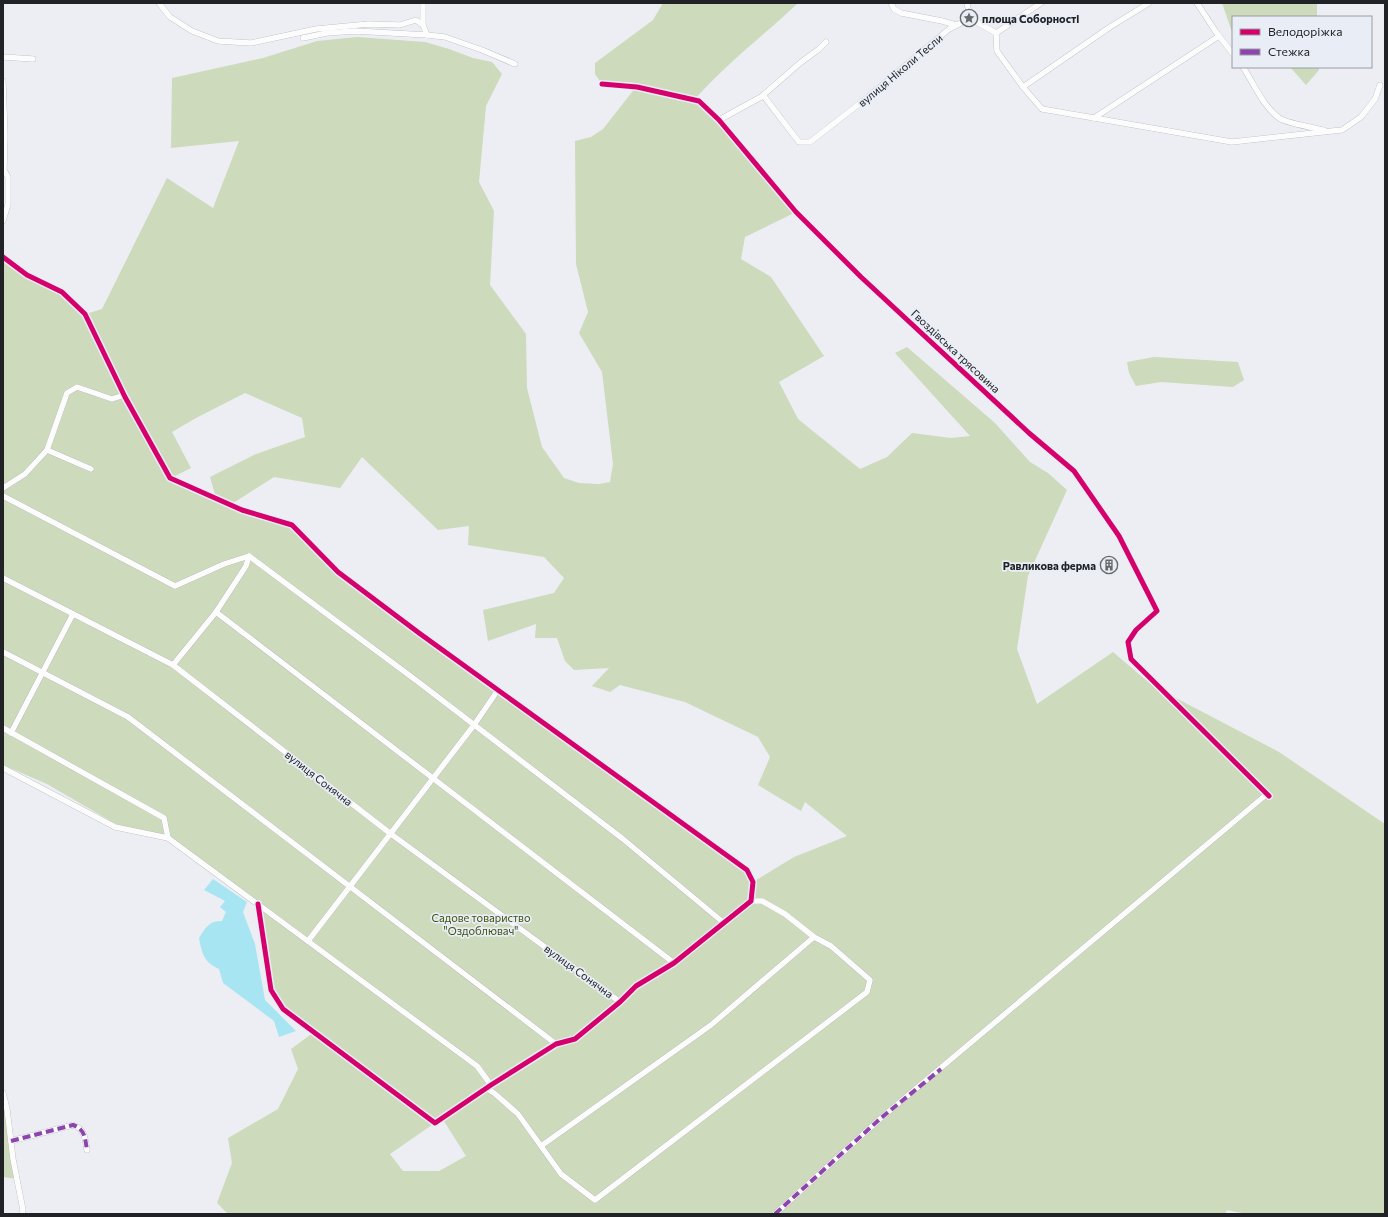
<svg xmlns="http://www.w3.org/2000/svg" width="1388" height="1217" viewBox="0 0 1388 1217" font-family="Commissioner,sans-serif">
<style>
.green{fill:#cddabc;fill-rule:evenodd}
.water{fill:#a8e5f3}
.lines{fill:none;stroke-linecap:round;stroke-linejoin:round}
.street-casing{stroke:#adaeb2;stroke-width:6}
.street{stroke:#fcfcfd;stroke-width:5.5}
.quiet{stroke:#8e44ad;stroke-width:4;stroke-dasharray:8 4;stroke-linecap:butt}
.cycleway-casing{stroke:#e9edf6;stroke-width:8}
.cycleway{stroke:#d6006c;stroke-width:5}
.labels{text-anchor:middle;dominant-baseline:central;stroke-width:3.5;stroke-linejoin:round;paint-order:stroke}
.poi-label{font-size:11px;font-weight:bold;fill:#202225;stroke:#e9edf6;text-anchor:start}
.street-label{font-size:11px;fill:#202225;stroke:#e9edf6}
.park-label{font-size:11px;fill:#3d500c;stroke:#e9edf6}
</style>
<rect width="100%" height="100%" fill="#eceef3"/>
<g class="green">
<path d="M663,3H798C763,36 726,64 694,100L719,120L796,212L745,237L741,259L771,277L824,356L779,382L798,419L860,469L887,457L912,433L951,438L970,436L895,353L907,347L995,423L1030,462L1048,473L1067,490L1028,576L1017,649L1037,704L1113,652L1153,686L1279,752L1385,824V1214H1247L1227,1210L1225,1214H228L217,1203L232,1163L228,1138L278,1109L298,1069L291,1049L314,1032L283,1009L271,990L258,904L168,838H153L114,823L47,784L3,765V257L27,275L62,292L86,314L102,309L167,178L213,208L239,141L171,148L172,78L263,58L317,41L357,37L425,42L449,49L473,58L492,62L502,74L486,106L479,182L494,211L490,285L526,334L527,388L542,447L564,478L579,483L599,484L610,482L613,464L602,372L579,333L588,312L576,264L575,141L591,137L603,129L636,87L602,84L595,74V63L653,20ZM245,393L302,418L305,437L256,454L210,477L216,498L171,478L191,468L172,432L196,418ZM362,457L438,530L469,526L468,545L544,557L564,578L554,593L483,610L488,641L536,624L535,638H557L565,661L574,670L609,668L592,686L610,692L620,685L685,702L758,737L770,757L758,785L801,811L805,802L847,836L794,857L753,882L747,870L338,572L292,525L230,505L274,477L340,488ZM442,1118L466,1156L439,1171H403L390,1154Z"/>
<path d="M1222,3H1317V17H1233V35Z"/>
<path d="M1290,67H1319V70L1306,85Z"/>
<path d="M1154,357L1238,362L1244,380L1233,387L1161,382L1136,386L1129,373L1127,362Z"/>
<path d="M3,1093L17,1179L3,1177Z"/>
</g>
<path class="water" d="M213,879L247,902L243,912L255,944L265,1000L296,1031L279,1037L274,1021L223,983L219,969C204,962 202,954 199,938C206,927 209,921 222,921L226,912L220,907L225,901L204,890Z"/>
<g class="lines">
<defs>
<g id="street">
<path d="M159,3L170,17L192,31L218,41L251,43L316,29L369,24L400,25L416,20L423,25L427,35"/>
<path d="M423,3V25"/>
<path d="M891,3L894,9L901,13L942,21L956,25"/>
<path d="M967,3L970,17L973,20"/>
<path d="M1041,3L996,33L997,51L1023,87L1042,109L1094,118L1219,36"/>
<path d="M1197,3L1216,32L1233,54"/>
<path d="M303,38L327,33L355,31L427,35L445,37L462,43L482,50L515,64"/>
<path d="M3,57L33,59"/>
<path d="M1243,67C1254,84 1263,106 1279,118C1286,123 1315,128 1324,130"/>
<path d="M3,81L5,136L4,170L8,177V204L3,221"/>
<path d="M602,84L637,87L699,101L719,120L796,212L861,277L1029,433L1074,471L1119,536L1157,611L1136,630L1128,642L1131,659L1269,796"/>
<path d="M1023,87L1110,27L1149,3"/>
<path d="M763,95L799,142H810L868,97L949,29L963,22L973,20L996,33"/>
<path d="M1094,118L1232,142L1332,131L1342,130L1361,117L1375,99L1380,85"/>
<path d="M719,120L761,97L800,63L819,49L826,42"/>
<path d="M3,257L27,275L62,292L85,314L125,397L170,478L242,510L292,525L338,572L419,633L747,870L753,882L751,901L674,963L636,986L620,1002L575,1039L556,1044L491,1085L435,1123L283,1009L271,990L258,904"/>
<path d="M47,450L91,469"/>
<path d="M3,488L25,474L47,450L67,393L77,387L112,399L124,395"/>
<path d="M3,496L175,586L224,564L249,556L417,681L623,839L724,923"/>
<path d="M3,578L173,665L391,834L620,1002"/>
<path d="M216,612L674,963"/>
<path d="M3,652L128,717L556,1044"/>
<path d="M173,665L216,612L246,566L249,556"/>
<path d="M3,728L164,818L168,838L477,1066L491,1085"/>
<path d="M11,733L73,614"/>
<path d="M3,768L115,827L168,838"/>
<path d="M308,941L474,725L498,690"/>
<path d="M486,1088L494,1093L518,1114L561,1174L595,1200L867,992L870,980L831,946L814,937L785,914L762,901H751"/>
<path d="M3,1093L7,1109L13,1159L23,1210L22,1214"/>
<path d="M11,1141L73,1125C85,1129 85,1138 87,1150"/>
<path d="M541,1146L711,1025L814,937"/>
<path d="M775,1214L881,1118L1267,794"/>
</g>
</defs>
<use href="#street" class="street-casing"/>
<use href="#street" class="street"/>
<g class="quiet">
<path d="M11,1141L73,1125C85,1129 85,1138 87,1150"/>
<path d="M775,1214L881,1118L941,1069"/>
</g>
<defs>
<g id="cycleway">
<path d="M602,84L637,87L699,101L719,120L796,212L861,277L1029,433L1074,471L1119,536L1157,611L1136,630L1128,642L1131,659L1269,796"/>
<path d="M3,257L27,275L62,292L85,314L125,397L170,478L242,510L292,525L338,572L419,633L747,870L753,882L751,901L674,963L636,986L620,1002L575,1039L556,1044L491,1085L435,1123L283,1009L271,990L258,904"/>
</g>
</defs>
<use href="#cycleway" class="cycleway-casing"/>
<use href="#cycleway" class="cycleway"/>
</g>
<defs>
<symbol id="sight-ring" viewBox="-11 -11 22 22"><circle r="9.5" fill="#e9edf6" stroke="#67696d" stroke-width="1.5"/><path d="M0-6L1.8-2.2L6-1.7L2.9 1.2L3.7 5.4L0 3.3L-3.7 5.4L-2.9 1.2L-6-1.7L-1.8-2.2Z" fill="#67696d"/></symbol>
<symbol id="building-ring" viewBox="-11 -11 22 22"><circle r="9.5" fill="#e9edf6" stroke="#67696d" stroke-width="1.5"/><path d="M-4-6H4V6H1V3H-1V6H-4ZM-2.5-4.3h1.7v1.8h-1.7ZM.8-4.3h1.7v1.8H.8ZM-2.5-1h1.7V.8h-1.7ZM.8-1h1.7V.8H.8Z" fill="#67696d"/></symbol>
</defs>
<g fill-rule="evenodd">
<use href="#sight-ring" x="959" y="8" width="20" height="20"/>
<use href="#building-ring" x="1099" y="555" width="20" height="20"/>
</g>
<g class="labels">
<g class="poi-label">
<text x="982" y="18">площа Соборності</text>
<text x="1096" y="565" text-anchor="end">Равликова ферма</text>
</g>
<g class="street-label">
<text transform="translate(900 70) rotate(-40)">вулиця Ніколи Тесли</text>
<text transform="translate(956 351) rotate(43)">Гвоздівська трясовина</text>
<text transform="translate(319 778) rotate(38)">вулиця Сонячна</text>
<text transform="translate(579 971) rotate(36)">вулиця Сонячна</text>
</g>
<g class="park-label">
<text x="481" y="917">Садове товариство<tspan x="481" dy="13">"Оздоблювач"</tspan></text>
</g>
</g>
<rect width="1388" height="1217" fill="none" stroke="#202225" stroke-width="8"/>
<rect x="1232" y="16" width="140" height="52" fill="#e9edf6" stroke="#999ca2"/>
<rect x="1240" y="29" width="20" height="6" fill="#d6006c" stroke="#999ca2"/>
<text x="1268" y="36" font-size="12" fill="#202225">Велодоріжка</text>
<rect x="1240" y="49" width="20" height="6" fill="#8e44ad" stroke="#999ca2"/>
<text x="1268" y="56" font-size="12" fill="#202225">Стежка</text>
</svg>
